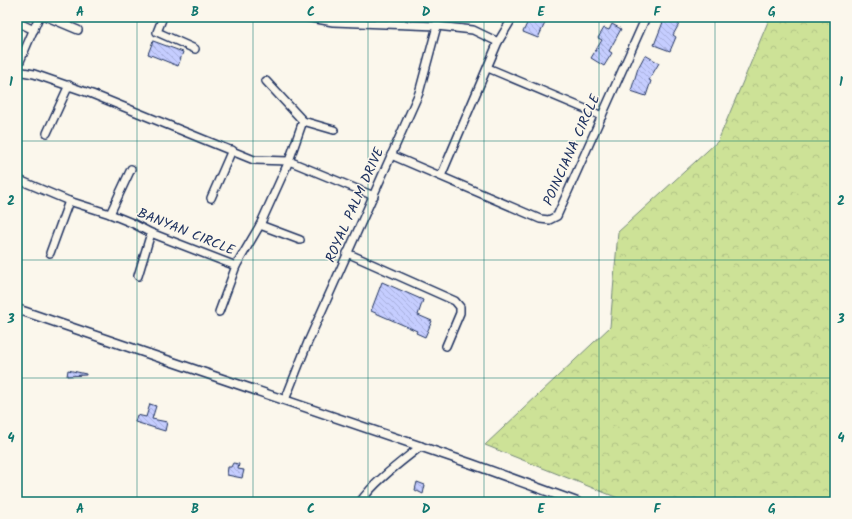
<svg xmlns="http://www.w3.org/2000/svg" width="852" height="519" viewBox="0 0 852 519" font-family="Kalam,sans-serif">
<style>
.forest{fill:url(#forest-crowns);stroke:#74887a}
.building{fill:url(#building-back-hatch);stroke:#1b2f5e}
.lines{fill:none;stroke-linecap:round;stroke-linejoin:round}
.minor-casing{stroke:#1b2f5e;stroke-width:10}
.major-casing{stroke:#1b2f5e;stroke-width:11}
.minor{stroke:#fbf7ec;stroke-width:7}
.major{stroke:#fbf7ec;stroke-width:8}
.grid{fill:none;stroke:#0f766e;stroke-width:1;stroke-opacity:0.55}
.labels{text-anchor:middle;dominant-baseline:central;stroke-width:3;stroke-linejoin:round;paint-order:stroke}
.street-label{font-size:14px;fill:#1b2f5e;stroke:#fbf7ec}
.neatline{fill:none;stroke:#0f766e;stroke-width:1.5}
.grid-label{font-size:13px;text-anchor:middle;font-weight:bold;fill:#0f766e}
</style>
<defs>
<pattern id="forest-crowns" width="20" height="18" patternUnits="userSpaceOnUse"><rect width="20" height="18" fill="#cde297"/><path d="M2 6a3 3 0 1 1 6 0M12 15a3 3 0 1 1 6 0" fill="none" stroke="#afc285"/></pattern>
<pattern id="building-back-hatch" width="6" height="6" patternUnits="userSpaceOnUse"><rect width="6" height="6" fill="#c5cdff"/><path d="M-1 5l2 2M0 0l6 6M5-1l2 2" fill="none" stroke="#a9b0dd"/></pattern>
</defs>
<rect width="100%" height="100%" fill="#fbf7ec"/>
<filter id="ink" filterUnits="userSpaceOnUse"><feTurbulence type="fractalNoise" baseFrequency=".025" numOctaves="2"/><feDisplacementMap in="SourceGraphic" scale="8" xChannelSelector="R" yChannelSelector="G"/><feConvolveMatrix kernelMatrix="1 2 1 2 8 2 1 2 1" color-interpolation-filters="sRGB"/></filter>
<g filter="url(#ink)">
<path class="forest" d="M770,17H835V502H628L485,445L610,327L618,232L718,141Z"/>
<g class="building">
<path d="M530,17H537L546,21L538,38L523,32Z"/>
<path d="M665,17H683L673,35L676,37L670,51L654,45Z"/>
<path d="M612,24L621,29L609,51L612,53L604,66L591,58L602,40L598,38L604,28L609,30Z"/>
<path d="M153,41L183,52L178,66L148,54Z"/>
<path d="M645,55L659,63L649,80L651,81L646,96L631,91L638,68Z"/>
<path d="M382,282L423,300L418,315L432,321L425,337L416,333L417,331L371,311Z"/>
<path d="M68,370L86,374V375L67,376Z"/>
<path d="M150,404L156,406L152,419L167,422L165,431L135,422L137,415L146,417Z"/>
<path d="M233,463L239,464L238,469L244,470L242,478L227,475L228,467H231Z"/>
<path d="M417,482L425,485L423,494L415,490Z"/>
</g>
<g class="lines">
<defs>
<g id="minor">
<path d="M47,17L78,30"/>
<path d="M163,17L157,32L195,49"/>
<path d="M306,17L333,22L437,26L473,30L498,42"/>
<path d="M17,22L34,30"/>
<path d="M17,68L39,17"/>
<path d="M488,68L602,116"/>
<path d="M17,71L34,74L92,94L254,160L289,161L374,196"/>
<path d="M266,81L303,121"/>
<path d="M47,133L69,85"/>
<path d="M391,155L540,219L549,220L557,216L646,17H645"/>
<path d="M441,176L498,42L513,17"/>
<path d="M17,179L69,201L110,214L132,223L151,233L236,266L260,225L289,161L303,121L334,130"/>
<path d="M211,198L232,150"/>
<path d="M110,214L131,169"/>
<path d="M260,225L300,240"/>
<path d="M50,253L69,201"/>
<path d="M347,253L455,301L460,307V313L446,346"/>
<path d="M138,276L151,233"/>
<path d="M219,312L236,266"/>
<path d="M285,400L308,342L419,93L437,26V17"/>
<path d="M360,502C376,480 400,463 421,446"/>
</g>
<path id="major" d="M17,309L472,464L577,502"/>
</defs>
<use href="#minor" class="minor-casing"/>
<use href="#major" class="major-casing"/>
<use href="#minor" class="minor"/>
<use href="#major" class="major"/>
</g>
</g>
<path class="grid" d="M137,17V502M253,17V502M368,17V502M484,17V502M599,17V502M715,17V502M17,141H835M17,260H835M17,378H835"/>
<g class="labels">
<g class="street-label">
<text transform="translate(572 150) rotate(-66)">POINCIANA CIRCLE</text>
<text transform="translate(355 205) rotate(-66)">ROYAL PALM DRIVE</text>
<text transform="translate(186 232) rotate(22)">BANYAN CIRCLE</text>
</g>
</g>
<rect width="852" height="519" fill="none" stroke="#fbf7ec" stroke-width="44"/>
<rect x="22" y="22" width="808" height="475" class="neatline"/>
<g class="grid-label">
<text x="80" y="16">A</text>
<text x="195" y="16">B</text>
<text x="311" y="16">C</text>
<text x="426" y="16">D</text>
<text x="541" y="16">E</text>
<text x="657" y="16">F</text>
<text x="772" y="16">G</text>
<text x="11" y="86">1</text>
<text x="841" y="86">1</text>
<text x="11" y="205">2</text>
<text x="841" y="205">2</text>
<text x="11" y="323">3</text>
<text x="841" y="323">3</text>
<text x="11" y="442">4</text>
<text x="841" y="442">4</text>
<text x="80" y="513">A</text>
<text x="195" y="513">B</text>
<text x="311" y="513">C</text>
<text x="426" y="513">D</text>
<text x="541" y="513">E</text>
<text x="657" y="513">F</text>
<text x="772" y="513">G</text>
</g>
</svg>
